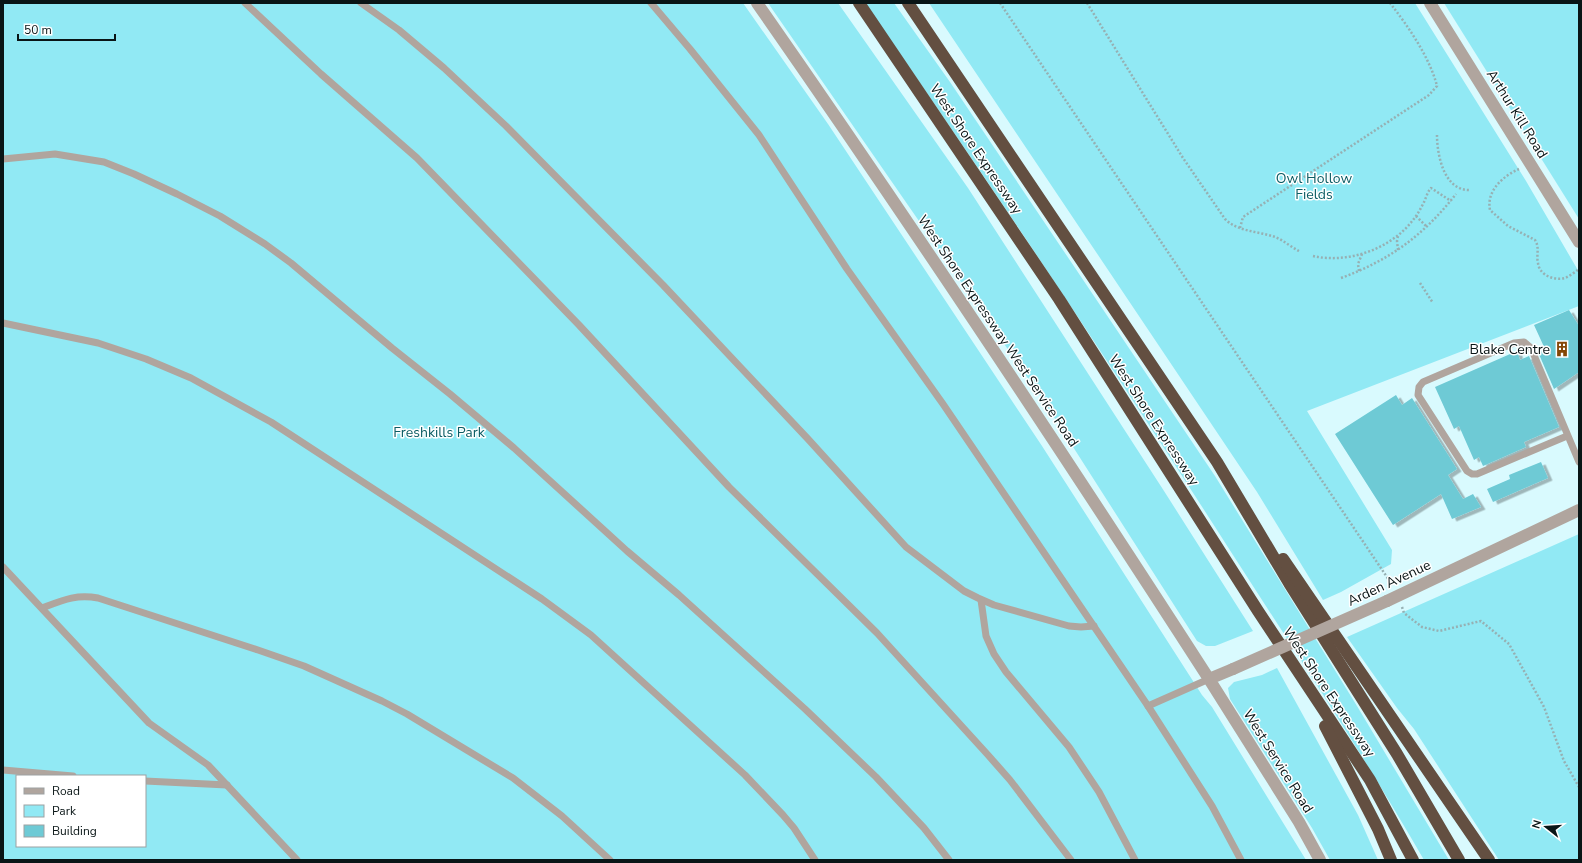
<svg xmlns="http://www.w3.org/2000/svg" width="1582" height="863" viewBox="0 0 1582 863" font-family="'Nunito Sans',sans-serif">
<style>
.green{fill:#91e9f4;fill-rule:evenodd}
.building{fill:#6ecad5;filter:url(#shadow)}
.lines{fill:none;stroke-linecap:round;stroke-linejoin:round}
.path{stroke:#96b0b3;stroke-width:2.5;stroke-dasharray:2 2;stroke-linecap:butt}
.service{stroke:#b0a59e;stroke-width:7}
.minor{stroke:#b0a59e;stroke-width:12}
.tertiary{stroke:#b0a59e;stroke-width:12}
.motorway{stroke:#634f41;stroke-width:12}
.tertiary-bridge{stroke:#b0a59e;stroke-width:12}
.labels{text-anchor:middle;dominant-baseline:central;stroke-width:3;stroke-linejoin:round;paint-order:stroke}
.street-label{font-size:14px;fill:#091516;stroke:#fff}
.park-label{font-size:14px;fill:#0c5d65;stroke:#fff}
.poi-label{font-size:14px;fill:#091516;stroke:#fff;text-anchor:end}
</style>
<defs>
<filter id="shadow"><feDropShadow dx="4.5" dy="2.5" stdDeviation="0" flood-color="#0004"/></filter>
</defs>
<rect width="100%" height="100%" fill="#d9fafe"/>
<g class="green">
<path d="M3,3H743L828,124L1042,446L1202,695L1212,707L1306,860H3ZM17,776H145V846H17Z"/>
<path d="M768,3H838L968,188L1164,491L1253,631L1215,646H1206L1197,641L1045,403Z"/>
<path d="M865,3H894L950,82L1215,476L1357,706L1449,860H1424C1364,756 1298,656 1233,555C1114,369 991,185 865,3Z"/>
<path d="M929,3H1415L1526,181L1579,272V306L1307,411L1392,550L1391,564L1341,592L1323,600L1257,492Z"/>
<path d="M1444,3H1579V219Z"/>
<path d="M1579,534V860H1499L1414,729L1397,708L1347,637Z"/>
<path d="M1277,668L1358,815L1378,860H1330L1312,828L1230,699L1228,688L1234,682L1262,675Z"/>
</g>
<g class="building">
<path d="M1569,310L1579,326V372L1554,389L1538,352L1545,349L1534,325Z"/>
<path d="M1517,351L1520,360L1529,356L1559,427L1524,442L1526,447L1483,466L1479,457L1474,460L1459,426L1454,429L1435,387Z"/>
<path d="M1396,395L1402,405L1412,398L1457,469L1448,475L1463,499L1473,494L1481,507L1452,519L1441,494L1393,525L1335,434Z"/>
<path d="M1541,462L1548,478L1493,502L1487,489L1510,479L1509,475Z"/>
</g>
<g class="lines">
<g class="path">
<path d="M1000,3L1393,586"/>
<path d="M1087,3L1183,158L1225,219C1238,232 1258,231 1275,237C1283,240 1291,247 1299,251"/>
<path d="M1437,135C1437,155 1444,190 1469,190"/>
<path d="M1519,169C1503,176 1486,191 1490,210L1508,226L1535,240C1540,248 1536,255 1538,263C1539,275 1554,281 1565,278C1570,276 1575,272 1579,269"/>
<path d="M1416,216L1427,227"/>
<path d="M1240,228L1243,217L1429,95L1437,86C1430,58 1408,26 1390,3"/>
<path d="M1398,250L1397,241L1398,236"/>
<path d="M1313,256C1348,264 1391,249 1413,220C1417,215 1420,210 1423,204C1426,199 1427,192 1431,188L1451,201"/>
<path d="M1359,271L1358,264L1362,254"/>
<path d="M1341,278C1390,260 1424,235 1456,194"/>
<path d="M1420,283L1433,303"/>
<path d="M1402,607L1404,613L1422,627L1439,631L1481,621L1509,644L1544,707L1564,761L1579,787"/>
</g>
<g class="service">
<path d="M245,3L321,74L417,158L579,325L729,487L877,633L988,755L1010,780L1071,860"/>
<path d="M361,3L399,30L444,68L506,126L663,285L808,439L906,547L964,591L978,598L994,605L1069,626L1081,627L1094,626"/>
<path d="M651,3L690,49L759,135L847,269L943,404L1148,706L1212,806L1241,860"/>
<path d="M3,159L55,154L104,162L134,174L177,194L220,216L265,244L291,263L392,348L450,394L514,448L627,551L679,595L805,709L876,777L924,828L949,860"/>
<path d="M3,323L98,343L146,359L191,378L271,422L542,599L591,635L745,775L783,815L794,828L815,860"/>
<path d="M1567,436L1477,474H1472L1467,471L1418,395L1419,387L1423,382L1514,343L1524,342L1531,348L1579,462"/>
<path d="M3,567L149,723L208,765L297,860"/>
<path d="M981,600L986,636L994,654L1006,672L1069,747L1099,792L1135,860"/>
<path d="M42,608C63,600 76,594 98,598L258,650L304,666L382,701L407,714L513,778L562,816L610,860"/>
<path d="M1148,706L1209,679"/>
<path d="M3,770L73,776"/>
<path d="M145,781L227,785"/>
</g>
<path class="minor" d="M757,3C912,225 1062,451 1209,679"/>
<g class="tertiary">
<path d="M1430,3L1579,242"/>
<path d="M1387,601L1579,510"/>
<path d="M1233,669L1209,679L1299,822L1320,860"/>
</g>
<g class="motorway">
<path d="M859,3L1059,299L1258,611L1370,780L1413,860"/>
<path d="M908,3L1217,462L1289,583L1397,754L1459,860"/>
<path d="M1283,559L1489,860"/>
<path d="M1325,726L1378,829L1391,860"/>
</g>
<path class="tertiary-bridge" d="M1233,669L1387,601"/>
</g>
<defs>
<symbol id="building-bare" viewBox="-9 -9 18 18"><path d="M-4-6H4V6H1V3H-1V6H-4ZM-2.5-4.3h1.7v1.8h-1.7ZM.8-4.3h1.7v1.8H.8ZM-2.5-1h1.7V.8h-1.7ZM.8-1h1.7V.8H.8Z" fill="#844605" stroke="#fff" stroke-width="2.5" paint-order="stroke"/></symbol>
</defs>
<g fill-rule="evenodd">
<use href="#building-bare" x="1551" y="338" width="22" height="22"/>
</g>
<g class="labels">
<g class="street-label">
<text transform="translate(1517 114) rotate(58)">Arthur Kill Road</text>
<text transform="translate(976 149) rotate(56)">West Shore Expressway</text>
<text transform="translate(998 331) rotate(56)">West Shore Expressway West Service Road</text>
<text transform="translate(1154 420) rotate(57)">West Shore Expressway</text>
<text transform="translate(1389 583) rotate(-25)">Arden Avenue</text>
<text transform="translate(1329 692) rotate(56)">West Shore Expressway</text>
<text transform="translate(1278 761) rotate(58)">West Service Road</text>
</g>
<g class="park-label">
<text x="1314" y="178">Owl Hollow<tspan x="1314" dy="16">Fields</tspan></text>
<text x="439" y="432">Freshkills Park</text>
</g>
<g class="poi-label">
<text x="1550" y="349">Blake Centre</text>
</g>
</g>
<rect width="1582" height="863" fill="none" stroke="#091516" stroke-width="8"/>
<rect x="16" y="775" width="130" height="72" fill="#ffffff" stroke="#9da1a2"/>
<rect x="24" y="788" width="20" height="6" fill="#b0a59e" stroke="#9da1a2"/>
<text x="52" y="795" font-size="12" fill="#091516">Road</text>
<rect x="24" y="805" width="20" height="12" fill="#91e9f4" stroke="#9da1a2"/>
<text x="52" y="815" font-size="12" fill="#091516">Park</text>
<rect x="24" y="825" width="20" height="12" fill="#6ecad5" stroke="#9da1a2"/>
<text x="52" y="835" font-size="12" fill="#091516">Building</text>
<g transform="translate(1546 827) rotate(287)" stroke="#ffffff" stroke-width="3" paint-order="stroke">
<path d="M0-3L7 15L0 10L-7 15Z" fill="#091516"/>
<text y="-6" font-size="11" font-weight="bold" text-anchor="middle" fill="#091516">N</text>
</g>
<path d="M18 34v6h97v-6" fill="none" stroke="#091516" stroke-width="2"/>
<text x="24" y="34" font-size="12" fill="#091516" stroke="#ffffff" stroke-width="3" paint-order="stroke">50 m</text>
</svg>
